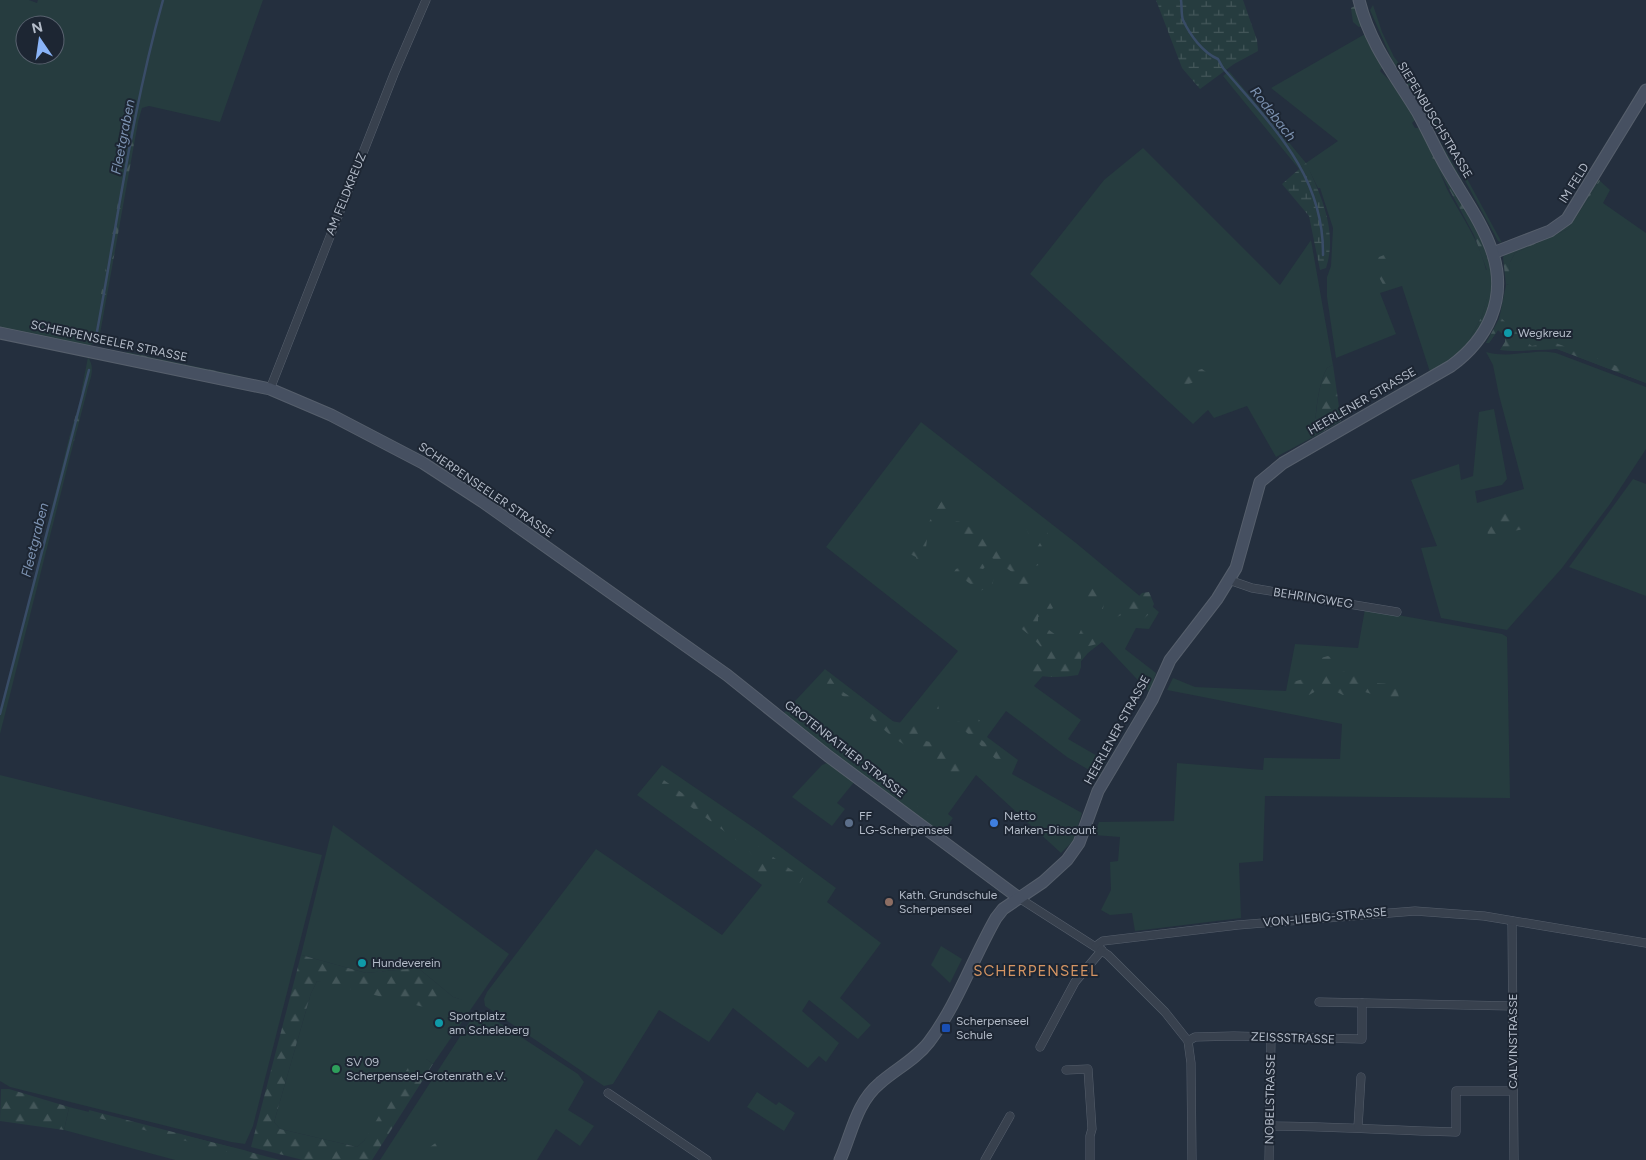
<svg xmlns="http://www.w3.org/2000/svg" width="1646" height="1160" viewBox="0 0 1646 1160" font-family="Figtree,sans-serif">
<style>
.green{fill:#263c3f;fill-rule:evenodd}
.forest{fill:url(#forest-firs)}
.wetland{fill:url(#wetland-marsh)}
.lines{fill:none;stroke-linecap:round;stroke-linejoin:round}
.stream{stroke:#394c67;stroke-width:2.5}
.street-casing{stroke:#565f6c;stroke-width:9}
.secondary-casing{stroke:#565f6c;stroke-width:13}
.street{stroke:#38414e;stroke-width:8}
.secondary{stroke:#465061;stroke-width:11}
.culture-dot{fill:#0f9aa8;stroke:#1d2633;stroke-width:2}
.service-dot{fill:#5c6f8a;stroke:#1d2633;stroke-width:2}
.shop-dot{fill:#3f7fe0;stroke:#1d2633;stroke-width:2}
.education-dot{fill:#8d6e63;stroke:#1d2633;stroke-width:2}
.transit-dot{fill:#1a4fb4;stroke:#1d2633;stroke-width:2}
.leisure-dot{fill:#2e9e5b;stroke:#1d2633;stroke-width:2}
.labels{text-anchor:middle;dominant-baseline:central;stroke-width:4;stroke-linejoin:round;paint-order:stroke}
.street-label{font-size:12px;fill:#b4bcc9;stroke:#1d2633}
.poi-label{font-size:12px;fill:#b4bcc9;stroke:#1d2633;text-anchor:start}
.water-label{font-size:14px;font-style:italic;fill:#7c92b1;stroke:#1d2633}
.quarter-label{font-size:15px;letter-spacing:1px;fill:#d59563;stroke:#1d2633}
</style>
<defs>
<pattern id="forest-firs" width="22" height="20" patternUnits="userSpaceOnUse" patternTransform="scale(1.25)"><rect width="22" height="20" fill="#263c3f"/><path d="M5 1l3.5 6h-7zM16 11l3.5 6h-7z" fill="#435659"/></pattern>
<pattern id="wetland-marsh" width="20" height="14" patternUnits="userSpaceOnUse" patternTransform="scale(1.25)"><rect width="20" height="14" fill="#263c3f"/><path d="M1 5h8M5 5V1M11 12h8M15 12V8" fill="none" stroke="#435659"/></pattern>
</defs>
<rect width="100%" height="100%" fill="#242f3e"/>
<g class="green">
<path d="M0,0H29L37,3L38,0H263L220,122L149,106L142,108L138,122H133L102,294L107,295L100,334L98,340L87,347L0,331ZM25,25H55V55H25Z"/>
<path d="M1373,5L1382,32L1394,57L1415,83L1502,243L1498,241L1444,142L1393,62L1370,10Z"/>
<path d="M1365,34L1382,68L1380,71L1401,92L1415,120L1412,123L1415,128H1420C1430,148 1438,168 1447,189C1461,216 1479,239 1486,270L1490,267L1493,279L1492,298L1487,299L1482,316L1470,338L1472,344L1458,356L1430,372L1402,286L1380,293L1396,334L1336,358L1327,297V277L1331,266L1333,228L1320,188H1318L1306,164L1299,169L1223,76L1229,71L1306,163L1338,141L1271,88Z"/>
<path d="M1376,35L1388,58L1404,80L1453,164L1496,244L1411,95L1383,55Z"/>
<path d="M1143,148L1280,285L1311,240L1333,365L1327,368C1319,382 1313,420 1317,435L1276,457L1247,406L1214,418L1208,410L1193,424L1030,274L1104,180Z"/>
<path d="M1600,181L1610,190L1603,203L1646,233V383L1557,349L1515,351L1500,350L1505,342V336L1498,330L1489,343H1486L1498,324L1506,285H1508L1510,262L1515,253L1568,229Z"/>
<path d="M1486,352C1513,359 1532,348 1556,353L1646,387V449L1610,504L1562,568L1507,630L1441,618L1421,548L1437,546L1411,480L1459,464L1461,480L1473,476L1479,412L1494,409L1507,479L1502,485L1475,491L1477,503L1524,489L1499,395L1493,365Z"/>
<path d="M88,357C96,369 90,379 87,391L81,393Z"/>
<path d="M921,422L1076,543L1159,612L1149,629L1136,628L1125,649L1156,673L1150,693L1102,642L1088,653L1072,672L1056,661L1034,686L1081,720L1068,739L1106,761L1099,776L1067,757L1006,711L987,737L1018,760L1012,774L1082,813L1073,841L1061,853L976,775L948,814L953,818L941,835L782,715L825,669L898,725L958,651L826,547Z"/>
<path d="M69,438L74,441L0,734V716Z"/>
<path d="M1633,479L1646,484V596L1569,567Z"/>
<path d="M1365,609L1502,634L1507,637L1510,798L1265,796L1263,861L1239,863L1241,918L1135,931L1132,913L1110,915L1101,910L1111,890L1110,862L1118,861L1120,837L1094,835L1099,822L1174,821L1177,763L1263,770L1264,758L1340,759L1342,724L1167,690L1173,678L1195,687L1286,691L1295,644L1358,648Z"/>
<path d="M829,762L855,781L837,803L845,809L832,826L792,797L822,765Z"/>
<path d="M662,765L760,832L836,888L827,902L881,943L840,998L871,1025L858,1039L809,1000L802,1011L839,1043L826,1062L819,1056L808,1068L733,1008L709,1042L659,1010L613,1084L604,1086L485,1006L484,999L487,992L596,849L722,935L762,885L637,795Z"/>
<path d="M0,775L322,855L253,1126L245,1144L231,1142L10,1087L0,1081Z"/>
<path d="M333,825L509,954L433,1064L426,1059L364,1141L357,1147L280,1129L274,1122L311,993L317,981L442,995L462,1000L453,997L418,968L366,973L301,955Z"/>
<path d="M941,946L962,959L950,983L931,965Z"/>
<path d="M479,1012L484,1013L578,1074L584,1082L568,1110L594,1126L580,1146L556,1129L537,1160H380L474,1015Z"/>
<path d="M757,1092L776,1105L779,1102L795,1113L784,1131L747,1107Z"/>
<path d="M69,1107L244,1150L275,1160H175L64,1130Z"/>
</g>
<g class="forest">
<path d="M1355,6L1362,26L1359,27L1353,22L1351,8Z"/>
<path d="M133,121L138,122L107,295L101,294Z"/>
<path d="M1430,147C1450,187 1479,222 1490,267L1487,270L1474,235L1428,150Z"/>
<path d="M1598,178L1600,181L1568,229L1515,253L1510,262L1509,284L1506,285L1503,257L1506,252L1567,226Z"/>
<path d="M1389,253L1391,258L1384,265L1383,272L1389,283L1386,290L1374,268L1379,257Z"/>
<path d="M1487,298H1492L1489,308L1472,344L1470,338L1482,316Z"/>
<path d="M1500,317L1518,334L1511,336V346L1525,341L1532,346L1553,342L1646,377V383L1557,349L1515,351L1500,350L1505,342V336L1498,330L1489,343H1486Z"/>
<path d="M127,352L240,376L242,378L124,356Z"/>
<path d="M1333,365L1341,421L1317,435C1313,420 1319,382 1327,368Z"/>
<path d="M1202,369L1206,372L1205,378L1186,385L1177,383L1178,375Z"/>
<path d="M83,391H87L74,441L71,440L69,438Z"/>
<path d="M944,497L951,498L953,506L939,521L927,539L924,564L921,567L918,564L916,557L910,554Z"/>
<path d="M1499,508L1516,513L1523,520L1524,529L1488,536L1486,523L1494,511Z"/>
<path d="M956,521H961L1036,576L1031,598L1049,601L1053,608L1049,612L1038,617V622L1060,638L1058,647L1059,653H1070L1081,630L1097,631L1099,637L1097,644L1081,648V667L1078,675C1058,678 1037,679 1019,668L1021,661L1026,660L1043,664L1046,660C1046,646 1026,633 1016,624L1019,615L1034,614C1033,603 1022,599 1015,592L1012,572L951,529Z"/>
<path d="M1031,524L1047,532C1051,543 1048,571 1030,565L1029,561L1043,538L1041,535H1029L1026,528Z"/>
<path d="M983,558L987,561L986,566L983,569L973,567L965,573L971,579L994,578L992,585L980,591L954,572L956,569Z"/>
<path d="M1092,586L1104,602L1103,609L1099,613L1090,611L1084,604L1088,587Z"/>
<path d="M1149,592L1154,604L1149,614L1141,621L1128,612L1117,617L1115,613L1118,608L1136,599L1142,593Z"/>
<path d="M1328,656L1332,658L1333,663L1326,670L1328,677L1348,670L1352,662L1358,661L1361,666L1357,682L1391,684L1396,686L1399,697L1396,701L1386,705L1381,697L1365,692L1343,695L1325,686L1309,695L1293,691V682L1303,679L1312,682L1314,687L1321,685L1320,679L1316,677L1317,671L1320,669L1321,658Z"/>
<path d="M825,675L829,676L837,688L852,698L849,700L821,682L822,677Z"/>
<path d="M936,687L941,688L938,705L941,719C956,726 962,720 976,716L980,721L973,727C976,739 993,749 1004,753L1008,761L1000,763L965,731L940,725C933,713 931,701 936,687Z"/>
<path d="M871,712L884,720L915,725L920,739C925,742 931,741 936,744C942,747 961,768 965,774L963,779L953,787L931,762L894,738L866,715Z"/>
<path d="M658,776L803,878L800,883L774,870H767L766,876L762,878L754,874L752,867L756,860L746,847L658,783Z"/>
<path d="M924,799L931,802L948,822L943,826L917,806L918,802Z"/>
<path d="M301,955L366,973L418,968L453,997L462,1000L458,1006L442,996L432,1009L317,981L311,993L274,1122L280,1129L357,1147L364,1141L412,1061L426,1059L433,1064L372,1160H303L251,1147Z"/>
<path d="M1,1089H9L69,1107L64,1130L0,1121Z"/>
<path d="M89,1110L280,1160H258L91,1116L88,1115Z"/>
<path d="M448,1138L449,1141L436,1160H429C424,1144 438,1143 448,1138Z"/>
</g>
<g class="wetland">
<path d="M1156,0H1243L1257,40L1258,51L1234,64L1200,89L1182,68Z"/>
<path d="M1306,163C1321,195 1338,232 1326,268L1320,270L1309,216L1282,184Z"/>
</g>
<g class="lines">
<g class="stream">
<path d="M1181,0C1182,6 1181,15 1183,20C1190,35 1203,53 1218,59L1223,68C1272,126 1324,175 1323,255"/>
<path d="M96,337C117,225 132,110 163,0"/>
<path d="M0,714L89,370"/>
</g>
<defs>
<g id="street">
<path d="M270,389L394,74L426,0"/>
<path d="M1229,580L1252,588L1397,612"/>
<path d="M1019,898L1108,955L1165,1012L1188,1041L1191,1063L1192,1160"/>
<path d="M1512,921L1514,1160"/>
<path d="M1096,946L1103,941L1238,925L1415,911L1484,916L1646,943"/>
<path d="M1319,1002L1513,1006"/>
<path d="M1188,1041L1195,1037L1234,1036L1362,1039V1003"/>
<path d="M1040,1047L1075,982L1102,950"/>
<path d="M1066,1070L1088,1069L1092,1129L1090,1136V1160"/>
<path d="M608,1093L707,1160"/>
<path d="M1270,1126C1332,1126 1393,1131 1456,1132V1091H1513"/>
<path d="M1358,1127L1361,1077"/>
<path d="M985,1160L1010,1116"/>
<path d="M1269,1160L1271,1038"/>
</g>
<g id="secondary">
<path d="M1493,253L1550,231L1567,219L1646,90"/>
<path d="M0,333L270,389L331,415L423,463L483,502L727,675L828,756L1019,898"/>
<path d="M840,1160C852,1133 856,1103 880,1083C896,1069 916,1059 929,1042C957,1005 973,958 996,918L1003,909L1043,882L1067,860L1079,843L1098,791L1152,700L1170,660L1217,599L1236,568L1260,482L1283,463L1451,366C1488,339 1507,299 1493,254C1483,223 1462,195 1446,167C1436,150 1428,131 1418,113C1395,75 1370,45 1359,0"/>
</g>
</defs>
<use href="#street" class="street-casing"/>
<use href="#secondary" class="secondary-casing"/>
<use href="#street" class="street"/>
<use href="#secondary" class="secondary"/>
</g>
<g class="culture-dot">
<circle cx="1508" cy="333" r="5"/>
<circle cx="362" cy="963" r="5"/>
<circle cx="439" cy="1023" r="5"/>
</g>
<circle class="service-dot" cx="849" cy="823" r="5"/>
<circle class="shop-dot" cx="994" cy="823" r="5"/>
<circle class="education-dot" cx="889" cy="902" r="5"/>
<rect class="transit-dot" x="941" y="1023" width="10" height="10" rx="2.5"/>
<circle class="leisure-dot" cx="336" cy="1069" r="5"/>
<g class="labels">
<g class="street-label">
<text transform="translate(1435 120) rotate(59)">SIEPENBUSCHSTRASSE</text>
<text transform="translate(1574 183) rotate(-58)">IM FELD</text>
<text transform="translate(346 194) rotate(-68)">AM FELDKREUZ</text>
<text transform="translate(109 341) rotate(12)">SCHERPENSEELER STRASSE</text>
<text transform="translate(1362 401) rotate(-30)">HEERLENER STRASSE</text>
<text transform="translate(486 490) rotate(34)">SCHERPENSEELER STRASSE</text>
<text transform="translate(1313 598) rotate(9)">BEHRINGWEG</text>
<text transform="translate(1117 730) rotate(-61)">HEERLENER STRASSE</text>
<text transform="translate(845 749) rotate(38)">GROTENRATHER STRASSE</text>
<text transform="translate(1325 917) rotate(-5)">VON-LIEBIG-STRASSE</text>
<text transform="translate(1293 1038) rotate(2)">ZEISSSTRASSE</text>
<text transform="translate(1513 1041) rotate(-90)">CALVINSTRASSE</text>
<text transform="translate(1270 1099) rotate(-89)">NOBELSTRASSE</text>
</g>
<g class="poi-label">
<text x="1518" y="333">Wegkreuz</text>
<text x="859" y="816">FF<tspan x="859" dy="14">LG-Scherpenseel</tspan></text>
<text x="1004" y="816">Netto<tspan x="1004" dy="14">Marken-Discount</tspan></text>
<text x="899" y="895">Kath. Grundschule<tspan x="899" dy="14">Scherpenseel</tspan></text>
<text x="372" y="963">Hundeverein</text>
<text x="449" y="1016">Sportplatz<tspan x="449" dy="14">am Scheleberg</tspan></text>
<text x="956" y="1021">Scherpenseel<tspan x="956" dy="14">Schule</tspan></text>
<text x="346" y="1062">SV 09<tspan x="346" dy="14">Scherpenseel-Grotenrath e.V.</tspan></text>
</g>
<g class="water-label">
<text transform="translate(1273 114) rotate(52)">Rodebach</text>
<text transform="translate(123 137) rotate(-79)">Fleetgraben</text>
<text transform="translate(35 540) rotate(-76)">Fleetgraben</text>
</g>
<g class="quarter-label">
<text x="1036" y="971">SCHERPENSEEL</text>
</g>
</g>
<g transform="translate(40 40) rotate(347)"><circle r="24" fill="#1d2633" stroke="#59626f"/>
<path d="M0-4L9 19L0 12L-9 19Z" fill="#8ab4f8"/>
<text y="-8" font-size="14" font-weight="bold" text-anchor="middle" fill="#b4bcc9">N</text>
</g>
</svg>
